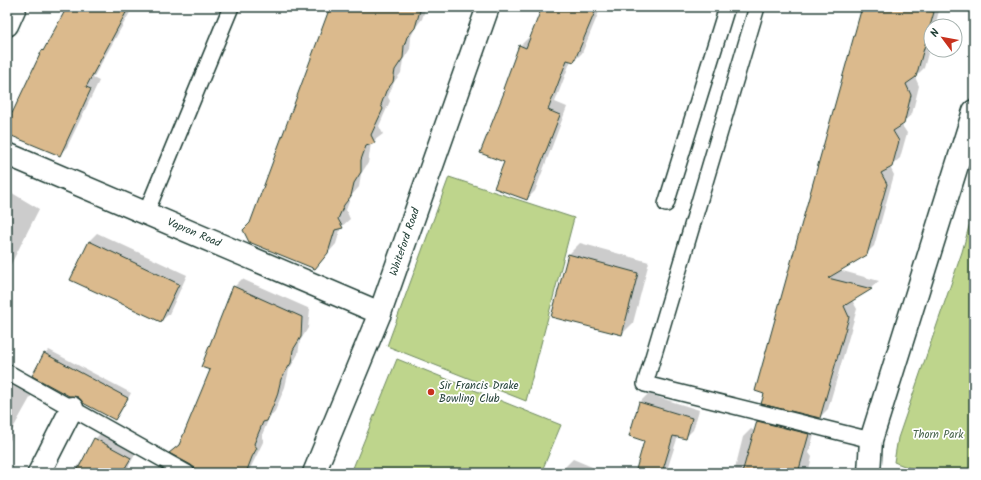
<svg xmlns="http://www.w3.org/2000/svg" width="981" height="480" viewBox="0 0 981 480" font-family="Kalam,sans-serif">
<style>
.green{fill:#bed58c;stroke:#6e8960}
.shadow{fill:#0003}
.building{fill:#dbba8d;stroke:#1f3d34}
.lines{fill:none;stroke-linecap:round;stroke-linejoin:round}
.service-casing{stroke:#1f3d34;stroke-width:18}
.minor-casing{stroke:#1f3d34;stroke-width:25}
.service{stroke:#fff;stroke-width:15}
.minor{stroke:#fff;stroke-width:22}
.poi-dot{fill:#c8321e;stroke:#fff;stroke-width:1.5}
.labels{text-anchor:middle;dominant-baseline:central;stroke-width:3.5;stroke-linejoin:round;paint-order:stroke}
.street-label{font-size:11px;fill:#1f3d34;stroke:#fff}
.poi-label{font-size:11px;fill:#1f3d34;stroke:#fff;text-anchor:start}
.park-label{font-size:11px;fill:#47634a;stroke:#fff}
</style>
<rect width="100%" height="100%" fill="#fff"/>
<filter id="ink" filterUnits="userSpaceOnUse"><feTurbulence type="fractalNoise" baseFrequency=".025" numOctaves="2"/><feDisplacementMap in="SourceGraphic" scale="8" xChannelSelector="R" yChannelSelector="G"/><feConvolveMatrix kernelMatrix="1 2 1 2 8 2 1 2 1" color-interpolation-filters="sRGB"/></filter>
<g filter="url(#ink)">
<g class="green">
<path d="M449,177L574,218L526,401L387,346Z"/>
<path d="M974,208V473C944,473 922,474 894,462L898,438L962,252Z"/>
<path d="M397,359L561,425L541,473H351Z"/>
</g>
<g class="shadow">
<path d="M68,7H133L93,78L99,81L67,147L59,155L7,133V130L42,51L47,46Z"/>
<path d="M332,7H426L422,19L415,28L411,37L410,49L403,60L401,73L394,82L388,97L390,101L379,126L383,134L371,143L368,163L361,174L359,187L351,196L346,210L350,219L341,227L336,244L315,268L251,223Z"/>
<path d="M543,7H601L582,53L574,61L571,60L555,102L567,107L535,191L527,199L505,161L506,89L520,46L528,38L531,39Z"/>
<path d="M864,7H940L935,26H931V42L924,68L915,77L919,86L912,114L901,124L907,133L900,158L890,167L894,175L874,246L866,254L839,270L879,281L871,288L852,300L857,309L828,409L820,417L763,403Z"/>
<path d="M7,190L39,209L7,272Z"/>
<path d="M97,233L187,275L169,314L160,322L72,279L89,241Z"/>
<path d="M580,243L649,262L633,323L622,334L569,254Z"/>
<path d="M242,279L310,309L308,328L300,341L298,354L289,370L285,387L275,411L269,418L262,435L264,440L248,473H201L192,464L171,452L180,443L211,370L234,287Z"/>
<path d="M49,350L131,393L119,415L115,419L45,354Z"/>
<path d="M7,377L34,391L11,432L12,436L7,446Z"/>
<path d="M648,394L699,410L693,430L685,438L678,436L666,473H636L645,440L630,436L640,402Z"/>
<path d="M766,413L816,426L809,453L812,457L808,473H734L743,437L751,429L755,431L758,422Z"/>
<path d="M103,431L138,449L125,473H75L79,464L86,457L95,439Z"/>
<path d="M573,459L592,467L590,473H563L565,467Z"/>
</g>
<g class="building">
<path d="M67,7H129L86,87L91,89L60,156L7,134V124L42,50L43,51Z"/>
<path d="M330,7H421L415,28L407,37L404,46L403,58L395,70L393,82L386,91L381,105L383,109L371,135L375,143L366,146L361,160V172L354,183L351,196L344,205L338,219L343,228L335,230L328,253L315,269L249,242L243,230L250,223Z"/>
<path d="M542,7H597L574,62L567,60L548,110L560,115L527,200L494,188L504,162L480,153L505,90L503,89L519,45L526,48Z"/>
<path d="M862,7H915L934,12L916,77L906,84L911,95L904,124L893,131L899,141L892,167L881,173L887,184L867,255L828,278L872,289L844,306L849,317L820,418L761,404L764,394L755,391Z"/>
<path d="M89,241L179,284L161,322L70,280Z"/>
<path d="M568,254L638,273L622,335L551,317Z"/>
<path d="M233,286L302,317L301,337L293,350L291,363L281,379L277,396L267,421L263,422L254,444L257,448L252,457L246,473H201L191,465L169,453L179,445L210,370L201,367Z"/>
<path d="M44,353L128,398L115,420L83,403L78,397L69,396L32,376Z"/>
<path d="M639,402L692,418L686,439L673,436L662,473H635L644,441L629,436Z"/>
<path d="M757,421L809,434L798,473H742Z"/>
<path d="M94,438L131,458L122,473H76Z"/>
</g>
<g class="lines">
<defs>
<g id="service">
<path d="M757,7L645,384L871,440"/>
<path d="M666,204L727,7"/>
<path d="M146,213L231,7"/>
<path d="M7,372L187,473"/>
</g>
<g id="minor">
<path d="M7,25L15,7"/>
<path d="M7,154L380,313"/>
<path d="M39,473L72,408"/>
<path d="M314,473L380,313L488,7"/>
<path d="M869,473L871,440L974,111"/>
</g>
</defs>
<use href="#service" class="service-casing"/>
<use href="#minor" class="minor-casing"/>
<use href="#service" class="service"/>
<use href="#minor" class="minor"/>
</g>
</g>
<circle class="poi-dot" cx="431" cy="392" r="4"/>
<g class="labels">
<g class="street-label">
<text transform="translate(194 233) rotate(23)">Vapron Road</text>
<text transform="translate(405 242) rotate(-71)">Whiteford Road</text>
</g>
<g class="poi-label">
<text x="439" y="386">Sir Francis Drake<tspan x="439" dy="13">Bowling Club</tspan></text>
</g>
<g class="park-label">
<text x="938" y="435">Thorn Park</text>
</g>
</g>
<rect width="981" height="480" fill="none" stroke="#fff" stroke-width="24"/>
<rect x="12" y="12" width="957" height="456" fill="none" stroke="#1f3d34" stroke-width="1.5" filter="url(#ink)"/>
<g transform="translate(943 38) rotate(302)"><circle r="19" fill="#ffffff" stroke="#a5b1ae"/>
<path d="M0-3L7 15L0 10L-7 15Z" fill="#c8321e"/>
<text y="-6" font-size="11" font-weight="bold" text-anchor="middle" fill="#1f3d34">N</text>
</g>
</svg>
